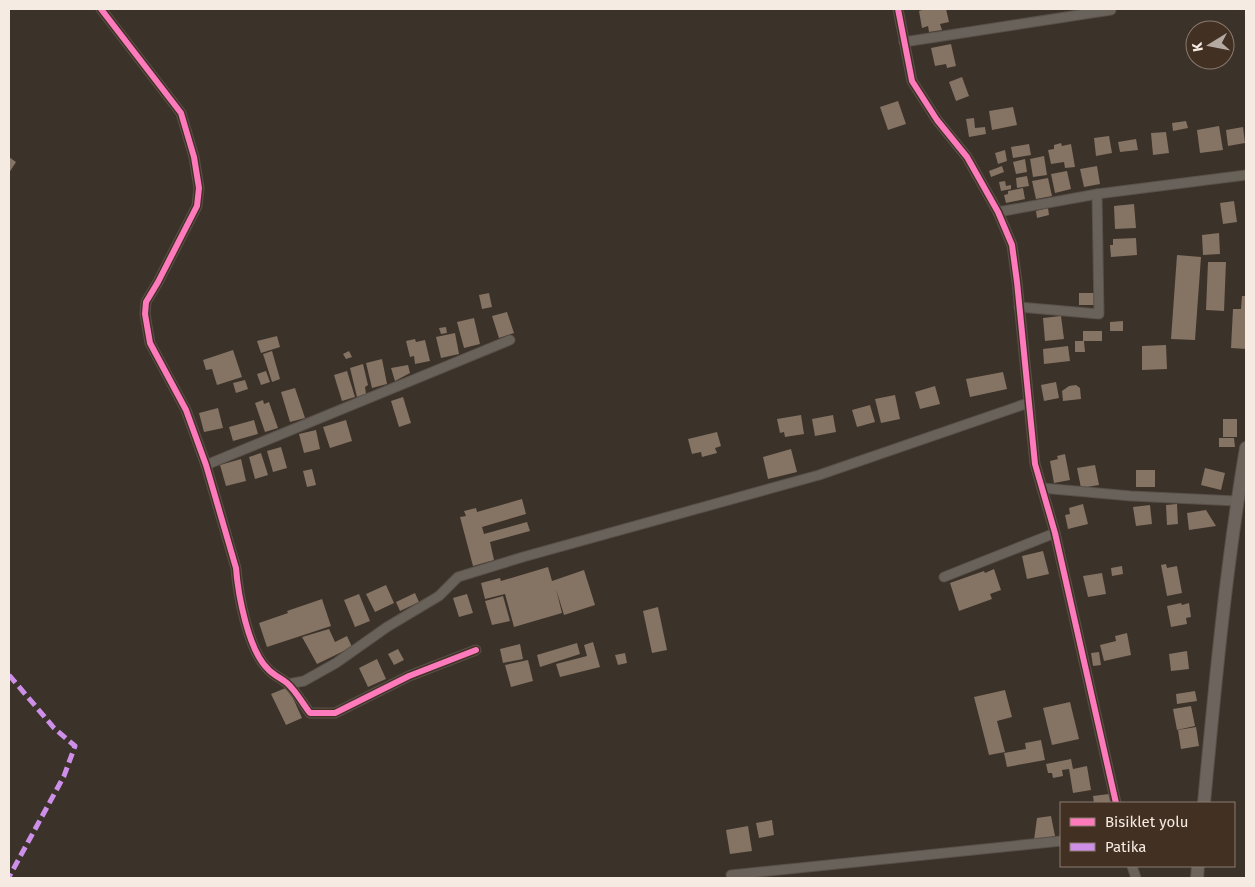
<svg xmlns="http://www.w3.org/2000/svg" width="1255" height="887" viewBox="0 0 1255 887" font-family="'Fira Sans',sans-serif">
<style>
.building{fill:#857363}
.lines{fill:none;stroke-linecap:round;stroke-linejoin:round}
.street-casing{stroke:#585049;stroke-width:11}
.secondary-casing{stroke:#585049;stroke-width:14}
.street{stroke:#68625b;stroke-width:9}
.secondary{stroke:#6d655d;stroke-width:12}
.quiet{stroke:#ce8fe9;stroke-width:5;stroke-dasharray:10 5;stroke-linecap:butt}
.cycleway-casing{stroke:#423123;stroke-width:9}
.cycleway{stroke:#fd7abc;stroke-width:6}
</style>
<rect width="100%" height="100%" fill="#3b322a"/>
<g class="building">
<path d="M925,9H946L949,22L940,24L942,30L929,32L928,26L922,28L919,11Z"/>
<path d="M951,44L956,66L947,68L946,64L935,66L931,48Z"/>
<path d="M962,77L969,96L956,101L949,82Z"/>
<path d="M898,101L906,124L888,130L880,107Z"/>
<path d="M1013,107L1017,125L992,130L989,111Z"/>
<path d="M974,118L975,128L985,127L986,134L969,137L966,119Z"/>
<path d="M1186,121L1188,128L1173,131L1172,123Z"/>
<path d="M1219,126L1223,150L1200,153L1197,130Z"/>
<path d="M1243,127L1245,143L1228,146L1226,130Z"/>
<path d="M1166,132L1169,153L1153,155L1151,133Z"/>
<path d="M1109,136L1112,153L1096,156L1094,138Z"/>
<path d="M1136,139L1138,150L1120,152L1118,142Z"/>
<path d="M1061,143L1062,146L1071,144L1075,167L1065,168L1064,162L1051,164L1048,150L1054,149V145Z"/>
<path d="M1029,144L1031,155L1013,158L1011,147Z"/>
<path d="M1005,150L1007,161L998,164L995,153Z"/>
<path d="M1044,156L1047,175L1033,177L1030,159Z"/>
<path d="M9,157L16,162L9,173Z"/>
<path d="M1025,159L1027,172L1016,174L1013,162Z"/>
<path d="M1002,166L1004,172L991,177L989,171Z"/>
<path d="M1097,166L1100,184L1084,187L1080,169Z"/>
<path d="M1067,171L1071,189L1055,193L1051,174Z"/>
<path d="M1027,176L1029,186L1017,188L1016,178Z"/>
<path d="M1048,178L1052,196L1036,199L1032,181Z"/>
<path d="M1005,181L1006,186L1011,185V189L1001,191L999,182Z"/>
<path d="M1023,188L1025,199L1006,203L1004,195L1008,194V191Z"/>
<path d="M1234,201L1237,222L1223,224L1220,203Z"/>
<path d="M1134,204L1136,228L1115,229L1114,206Z"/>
<path d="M1048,208L1049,215L1037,218L1036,211Z"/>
<path d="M1219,233L1220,254L1203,255L1202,235Z"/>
<path d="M1136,238L1137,255L1111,257L1110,245H1113V239Z"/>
<path d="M1177,255L1201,257L1195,340L1171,339Z"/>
<path d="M1208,262H1226L1224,311L1206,310Z"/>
<path d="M489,293L492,307L482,309L479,295Z"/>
<rect x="1079" y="293" width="15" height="12"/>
<path d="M1242,296H1246V349L1231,348L1233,309H1241Z"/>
<path d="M507,312L514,333L499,338L492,316Z"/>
<path d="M1061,316L1064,339L1045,341L1043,318Z"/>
<path d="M474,318L480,344L464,348L457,322Z"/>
<path d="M1123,321V331H1110V322Z"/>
<path d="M446,327L447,333L441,334L439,328Z"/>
<rect x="1083" y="331" width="19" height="10"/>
<path d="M455,333L459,354L441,358L436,337Z"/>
<path d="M277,336L280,347L261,353L257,341Z"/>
<path d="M415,339L416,342L425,340L430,361L415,364L414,356L410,357L406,341Z"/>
<path d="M1075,341H1084L1085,352H1075Z"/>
<path d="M1166,345L1167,369L1142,370V346Z"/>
<path d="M1068,346L1070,361L1044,364L1043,349Z"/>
<path d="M233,350L242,377L217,385L212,369L206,370L203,360Z"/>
<path d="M272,351L280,379L272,382L263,354Z"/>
<path d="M349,351L352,357L346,359L343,354Z"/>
<path d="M382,359L387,384L372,388L366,363Z"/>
<path d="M363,364L368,385L365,387L366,394L357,397L350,368Z"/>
<path d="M408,365L410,373L395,381L391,368Z"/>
<path d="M266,371L270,382L261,385L257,374Z"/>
<path d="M347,371L355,397L342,401L334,375Z"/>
<path d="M1003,372L1007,389L970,397L966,379Z"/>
<path d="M245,380L248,389L236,393L233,383Z"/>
<path d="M1056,382L1059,398L1044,401L1041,385Z"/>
<path d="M1076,385L1080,388L1081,399L1063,401L1062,391L1069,386Z"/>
<path d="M935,386L940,404L920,409L915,392Z"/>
<path d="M295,388L305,418L290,422L281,392Z"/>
<path d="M895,395L900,419L881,423L875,399Z"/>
<path d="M403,397L411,423L399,427L391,401Z"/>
<path d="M263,400L264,404L269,402L278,428L265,432L255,403Z"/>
<path d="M870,405L875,422L857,427L852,410Z"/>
<path d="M218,408L223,428L204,432L199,413Z"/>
<path d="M801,415L804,434L785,437L784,432L780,433L777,419Z"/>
<path d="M833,415L836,432L815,436L812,419Z"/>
<rect x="1223" y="419" width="14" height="18"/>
<path d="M254,420L258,434L233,441L229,427Z"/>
<path d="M346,420L352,441L330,448L323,427Z"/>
<path d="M316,430L320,449L304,453L299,434Z"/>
<path d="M717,432L721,446L715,448L717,453L702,457L701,452L692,454L688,439Z"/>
<path d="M1219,438H1234L1235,447H1219Z"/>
<path d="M281,447L287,468L273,472L267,451Z"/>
<path d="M791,449L797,472L768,479L763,457Z"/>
<path d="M261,453L268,475L255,479L249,457Z"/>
<path d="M1065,454L1070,480L1054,483L1050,461L1058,459L1057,456Z"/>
<path d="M241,459L246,481L226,486L220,465Z"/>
<path d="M1095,465L1099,485L1081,488L1077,468Z"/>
<path d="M1205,468L1225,473L1221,490L1201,485Z"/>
<path d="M312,469L316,485L307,487L303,471Z"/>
<rect x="1136" y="470" width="19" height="17"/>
<path d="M522,499L526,514L482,527L484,534L527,522L530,531L490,542L494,560L473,566L460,517L466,516L464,511L476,508L477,512Z"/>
<path d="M1083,504L1088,524L1068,529L1065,515L1070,514L1069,508Z"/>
<path d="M1177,504L1178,524L1167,525L1166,505Z"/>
<path d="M1150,505L1152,524L1136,526L1133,507Z"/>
<path d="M1206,510L1216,526L1189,530L1187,513Z"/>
<path d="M1043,551L1049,574L1027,579L1022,556Z"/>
<path d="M1166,564L1167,568L1177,566L1182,593L1167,596L1161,565Z"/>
<path d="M1122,566L1123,574L1112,576L1111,568Z"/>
<path d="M548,567L552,581L584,570L595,605L564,615L556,589L562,613L514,627L505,594L485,599L481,583L500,578L501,581Z"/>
<path d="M994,569L1001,590L990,594L992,599L959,611L950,583L984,571L985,573Z"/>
<path d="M1102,573L1106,594L1088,597L1083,576Z"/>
<path d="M386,585L394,603L375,612L366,594Z"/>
<path d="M415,593L419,602L400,611L396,602Z"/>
<path d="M359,594L370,621L355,627L344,600Z"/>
<path d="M467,594L473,613L459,617L453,598Z"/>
<path d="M503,596L510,621L492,625L485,601Z"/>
<path d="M322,599L331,626L267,647L259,623L288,613L287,611Z"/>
<path d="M1181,603L1182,605L1189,603L1191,617L1186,618L1187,624L1171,627L1167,606Z"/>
<path d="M658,607L667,650L652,653L643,611Z"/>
<path d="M329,629L335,642L347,636L352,647L317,664L302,637Z"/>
<path d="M1127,633L1131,655L1104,661L1100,645L1116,641L1115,636Z"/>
<path d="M593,642L600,667L560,677L556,664L587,656L584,645Z"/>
<path d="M577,643L580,654L540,667L537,655Z"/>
<path d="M520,644L523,659L503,663L500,649Z"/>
<path d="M398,649L404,660L394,665L388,654Z"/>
<path d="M1187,651L1189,669L1171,671L1169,654Z"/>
<path d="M1099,652L1101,665L1093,666L1091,653Z"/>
<path d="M625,653L627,663L618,665L615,655Z"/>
<path d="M377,659L386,679L368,687L359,668Z"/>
<path d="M528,660L533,681L511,687L505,665Z"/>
<path d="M288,687L302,718L286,725L271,694Z"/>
<path d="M1005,690L1012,717L997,721L1005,752L989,755L974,697Z"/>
<path d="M1195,691L1197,701L1177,704L1176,694Z"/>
<path d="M1070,702L1079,739L1052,745L1043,708Z"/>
<path d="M1191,706L1195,726L1177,730L1173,709Z"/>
<path d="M1196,727L1199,746L1181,749L1178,730Z"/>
<path d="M1041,740L1045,760L1007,767L1004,753L1026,749L1025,743Z"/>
<path d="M1071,759L1073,769L1087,766L1091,790L1073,793L1069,769L1062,770L1063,776L1053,778L1052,773H1048L1046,764Z"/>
<path d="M1109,794L1111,803H1094L1093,796Z"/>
<path d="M1051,816L1055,836L1034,840L1037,818Z"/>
<path d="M772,820L774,835L759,838L756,823Z"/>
<path d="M748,826L752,851L730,854L726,830Z"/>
</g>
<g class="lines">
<defs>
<g id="street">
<path d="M101,9L181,113L194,157L199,188L197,206L158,282L146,302L145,314L150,343L186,410L206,465L236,568C238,594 248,650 268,669C273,675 281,678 287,683C296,691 303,704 310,713H335L409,676L476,650"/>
<path d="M898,9L912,81L937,120L967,157L998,212L1012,245L1017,282L1035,464L1055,533L1116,803"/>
<path d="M904,42L1111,10"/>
<path d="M998,212L1097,194L1246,175"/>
<path d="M1019,307L1099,314L1097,194"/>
<path d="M206,465L510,340"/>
<path d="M1042,488L1131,496L1237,501"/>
<path d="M944,577L1055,533"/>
<path d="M288,684L304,681L336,663L387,627L439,596L458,577L523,557L819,475L1028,403"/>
<path d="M1132,866L1136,878"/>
<path d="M731,875L1061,841"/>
</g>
<g id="secondary">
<path d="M1204,803C1215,685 1226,566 1246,448"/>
<path d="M1197,878L1198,866"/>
</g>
</defs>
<use href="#street" class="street-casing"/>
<use href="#secondary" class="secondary-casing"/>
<use href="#street" class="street"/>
<use href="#secondary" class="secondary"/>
<path class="quiet" d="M9,675L54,728L75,746L64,776L9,877"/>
<defs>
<g id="cycleway">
<path d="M101,9L181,113L194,157L199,188L197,206L158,282L146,302L145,314L150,343L186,410L206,465L236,568C238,594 248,650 268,669C273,675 281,678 287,683C296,691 303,704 310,713H335L409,676L476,650"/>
<path d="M898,9L912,81L937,120L967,157L998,212L1012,245L1017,282L1035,464L1055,533L1116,803"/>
</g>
</defs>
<use href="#cycleway" class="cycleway-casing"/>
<use href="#cycleway" class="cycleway"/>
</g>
<rect width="1255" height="887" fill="none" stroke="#f6ebe2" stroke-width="20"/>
<rect x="1060" y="802" width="175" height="65" fill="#423123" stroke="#8a7b6f"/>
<rect x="1070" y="818" width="25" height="8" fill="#fd7abc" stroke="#8a7b6f"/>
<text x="1105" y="827" font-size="15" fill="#f6ebe2">Bisiklet yolu</text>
<rect x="1070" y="843" width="25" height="8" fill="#ce8fe9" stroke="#8a7b6f"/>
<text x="1105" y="852" font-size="15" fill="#f6ebe2">Patika</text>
<g transform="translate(1210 45) rotate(260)"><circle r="24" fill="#423123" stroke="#8a7b6f"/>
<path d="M0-4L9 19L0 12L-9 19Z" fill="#b5aaa2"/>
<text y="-8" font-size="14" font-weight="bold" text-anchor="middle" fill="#f6ebe2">K</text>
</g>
</svg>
